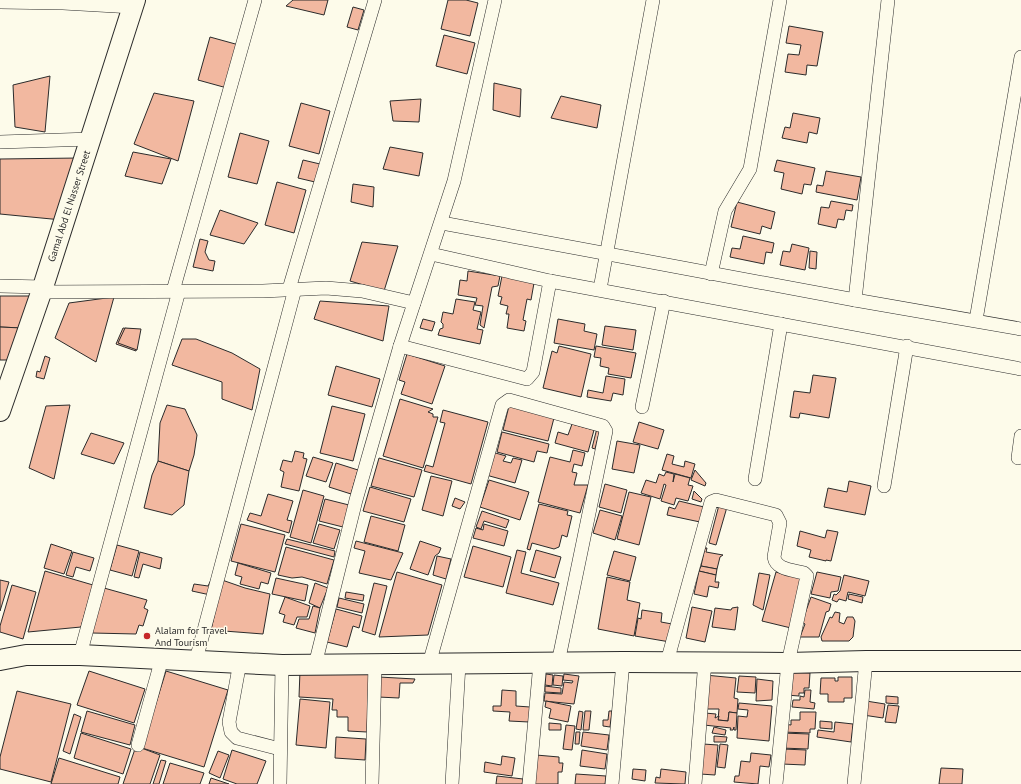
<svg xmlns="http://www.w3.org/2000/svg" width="1021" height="784" viewBox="0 0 1021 784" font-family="'PT Sans',sans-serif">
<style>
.building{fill:#f2b8a0;stroke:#2b2b2b}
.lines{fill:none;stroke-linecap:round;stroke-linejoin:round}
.street-casing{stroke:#2b2b2b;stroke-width:14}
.primary-casing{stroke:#2b2b2b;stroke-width:22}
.street{stroke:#fdfbea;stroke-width:13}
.primary{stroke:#fdfbea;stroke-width:20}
.poi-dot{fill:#c62828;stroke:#fdfbea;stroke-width:1.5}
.labels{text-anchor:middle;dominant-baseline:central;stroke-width:3;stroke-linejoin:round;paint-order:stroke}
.street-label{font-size:10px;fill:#2b2b2b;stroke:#fdfbea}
.poi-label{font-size:10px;fill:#2b2b2b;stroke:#fdfbea;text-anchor:start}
</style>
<rect width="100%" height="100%" fill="#fdfbea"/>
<g class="building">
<path d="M293,0H328L324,15L286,6Z"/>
<path d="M448,0H466L478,3L470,36L441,29Z"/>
<path d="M353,7L364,10L358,30L347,27Z"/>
<path d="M789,26L823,32L817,66L807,65L806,75L785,72L788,54L799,55L801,45L786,43Z"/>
<path d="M444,35L475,43L467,74L436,66Z"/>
<path d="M210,37L239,45L227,88L198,80Z"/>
<path d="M50,76L45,132L15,127L13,85Z"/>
<path d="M494,83L521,89L520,117L493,110Z"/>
<path d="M154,93L194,101L178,161L134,144Z"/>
<path d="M561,96L601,105L597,128L551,118Z"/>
<path d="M421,99L419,122L393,121L390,101Z"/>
<path d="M301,103L330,111L319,154L289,146Z"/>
<path d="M793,113L820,118L817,134L809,132L807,143L782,138L785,127L790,128Z"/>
<path d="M240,133L269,141L257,184L228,177Z"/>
<path d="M390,147L423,153L419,176L383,169Z"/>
<path d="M133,152L171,159L162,184L125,176Z"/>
<path d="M79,158L62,220L0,214V159Z"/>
<path d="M303,160L320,164L315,182L298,178Z"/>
<path d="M777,160L815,168L811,185L804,184L802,194L781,189L784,173L774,171Z"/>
<path d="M826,171L861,177L857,200L816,192L817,185L823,186Z"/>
<path d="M277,182L306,190L294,233L265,225Z"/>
<path d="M353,184L374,187L373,207L351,202Z"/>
<path d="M831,201L853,205L852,211L846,210L844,220L838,219L836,228L818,224L821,207L829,208Z"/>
<path d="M737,202L775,212L771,229L762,226L760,234L731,227Z"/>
<path d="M220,210L258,223L244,244L210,235Z"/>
<path d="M743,236L774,243L772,253L766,252L764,264L730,257L732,248L740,249Z"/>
<path d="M200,239L208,241L205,252L209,260L215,261L213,271L193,267Z"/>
<path d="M362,242L398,246L384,291L350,281Z"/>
<path d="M792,244L809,248L805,270L780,265L783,251L790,252Z"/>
<path d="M810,251L817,252L816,269L809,268Z"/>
<path d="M468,271L500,276L498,286L492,287L484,328L480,325L483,306L475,305L477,298L458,295L460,280L467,281Z"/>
<path d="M502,276L534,283L531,300L527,299L523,320L526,321L524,331L507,328L509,314H506L508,306L500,304L502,297L498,296Z"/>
<path d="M0,296H34L22,328L0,327Z"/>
<path d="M114,297L96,362L55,338L69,303Z"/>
<path d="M456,299L475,302L473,310L481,312L477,329L483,330L480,344L438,335L440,329L443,328V324L441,322L443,312L453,314Z"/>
<path d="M320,301L389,306L383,341L314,319Z"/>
<path d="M423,319L435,322L432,331L420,328Z"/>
<path d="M558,319L585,324L584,331L597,334L594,350L554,343Z"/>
<path d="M605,326L636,330L633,350L602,345Z"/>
<path d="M0,327L22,328L10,360H0Z"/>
<path d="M123,328L139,330L136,351L116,344Z"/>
<path d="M125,328L141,329L137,350L118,343Z"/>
<path d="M182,339H196L232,353L260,369L252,410L222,399V382L172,365Z"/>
<path d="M559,346L591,354L581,397L543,388L552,351L557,353Z"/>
<path d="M596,346L636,353L631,378L608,374L609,368L600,366L601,358L594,357Z"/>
<path d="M407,354L445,366L432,404L401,394L405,382L399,380Z"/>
<path d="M45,356L50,358L44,379L36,377L37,371L40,372Z"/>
<path d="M336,366L380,379L372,407L328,395Z"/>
<path d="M813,375L836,378L829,418L800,413L799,418L790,417L794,391L810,393Z"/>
<path d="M606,376L625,379L623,395L613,393L611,401L587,397L588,390L603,393Z"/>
<path d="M400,399L433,409L428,412L433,414V417H438L423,468L383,456Z"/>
<path d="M70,405L54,479L29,468L46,406Z"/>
<path d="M167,405L185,409L197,435L194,455L189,471L158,461L160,423Z"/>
<path d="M332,406L365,414L353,461L320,453Z"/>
<path d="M509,406L554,418L548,441L503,430Z"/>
<path d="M443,410L488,422L471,484L424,471L426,465L433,467L445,423L440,422Z"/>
<path d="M639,422L664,430L658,449L633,442Z"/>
<path d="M572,424L594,430L588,452L555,443L558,432L568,435Z"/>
<path d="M597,428L600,429L595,449L592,448Z"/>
<path d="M502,432L549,444L547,453L537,451L534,462L497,452Z"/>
<path d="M91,433L124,443L114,464L81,454Z"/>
<path d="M617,441L640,445L634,473L612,469Z"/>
<path d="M573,450L585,453L582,466L574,464L572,472L577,473L574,485H588L580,513L538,502L550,457L570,462Z"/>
<path d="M295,451L304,453L303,458L307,459L299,491L281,487L284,472L280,470L283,460L292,462Z"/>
<path d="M492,452L506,456L503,461L511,463L513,458L522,460L515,483L486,475Z"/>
<path d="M667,454L674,456L672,464L684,467L685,461L695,464L691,478L662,470Z"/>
<path d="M313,457L333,463L326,482L306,476Z"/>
<path d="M379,458L422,470L414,497L371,486Z"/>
<path d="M158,461L189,471L184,505L172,515L144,508L152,475Z"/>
<path d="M336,463L358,470L351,494L329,487Z"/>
<path d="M695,470L706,483L705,486L691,480Z"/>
<path d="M666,472L674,474L673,482L675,474L690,478L688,485L693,486L688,501L676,498L674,505L661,501L666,485L664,484L660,499L641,493L646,480L656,483L659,474L664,476Z"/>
<path d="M431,476L452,481L443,516L422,510Z"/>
<path d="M489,480L529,492L520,520L480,507Z"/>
<path d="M849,481L871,486L865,515L824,507L828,488L847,492Z"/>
<path d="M605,484L627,490L621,513L599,507Z"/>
<path d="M370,487L411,499L404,522L363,511Z"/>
<path d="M303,490L324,496L311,543L290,537Z"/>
<path d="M694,491L702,499L701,502L692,499Z"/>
<path d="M629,492L651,497L639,545L617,539Z"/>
<path d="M268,494L293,501L287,520L292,521L289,533L247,520L250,513L261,516Z"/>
<path d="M455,498L465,502L460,509L452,506Z"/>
<path d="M325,499L349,505L343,527L319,521Z"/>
<path d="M679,501L704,507L700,522L667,515L669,507L675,509Z"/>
<path d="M539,504L568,511L567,515L572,516L567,537L562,535L559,547L554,549L532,543L530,550L527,549Z"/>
<path d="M719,505L727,507L716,545L709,543Z"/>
<path d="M600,510L622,516L615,540L593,533Z"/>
<path d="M482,511L509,520L506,528L484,521L481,529L476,527Z"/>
<path d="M371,516L405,525L398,551L364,542Z"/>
<path d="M241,524L285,535L275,572L231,561Z"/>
<path d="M319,524L340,530L334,549L313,543Z"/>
<path d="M484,524L508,531L504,546L473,538L476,528L483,530Z"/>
<path d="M827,530L838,532L831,561L826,560V561L809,557L811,550L797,546L800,531L825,538Z"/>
<path d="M287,539L335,551L334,557L285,544Z"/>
<path d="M356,541L403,553L391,580L359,573L365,551L354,548Z"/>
<path d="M420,541L441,548L439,553L435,556L428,575L410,569Z"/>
<path d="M51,544L72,551L64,574L44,568Z"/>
<path d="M117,545L139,551L132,576L110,570Z"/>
<path d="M473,546L511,557L503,587L464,577Z"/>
<path d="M286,547L334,560L327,584L302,577L292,578L278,575Z"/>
<path d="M705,548H707L706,552L723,555L720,557L717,569L701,566Z"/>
<path d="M517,550L526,552L521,573L559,583L553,605L506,593Z"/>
<path d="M536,550L561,557L555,578L530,571Z"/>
<path d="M614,551L636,557L630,581L607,575Z"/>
<path d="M73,552L94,558L90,571L76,567L73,577L66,575Z"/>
<path d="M140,552L162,558L160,569L143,564L139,578L134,577Z"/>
<path d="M437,556L451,559L446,579L433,575Z"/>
<path d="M238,563L271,573L268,584L261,582L259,589L240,584L242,577L235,575Z"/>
<path d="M701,566L717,569L716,575L699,571Z"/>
<path d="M45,571L93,585L81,627L28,632Z"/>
<path d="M699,571L716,575L715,582H719L718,588L709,586L707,597L694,594Z"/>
<path d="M397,572L442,585L428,635L379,637Z"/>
<path d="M776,572L800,578V595L791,628L762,621Z"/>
<path d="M817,572L841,577L838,591L831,592L830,598L811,594Z"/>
<path d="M759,573L770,575L763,610L753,605Z"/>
<path d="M844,575L869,581L865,596L848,592L846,601L839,599L837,602L832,600L834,594L836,595L840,591Z"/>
<path d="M213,576L215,596L192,591L194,584L208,586Z"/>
<path d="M607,577L630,582L627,600L640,603L634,636L598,629Z"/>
<path d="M276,578L308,585L305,601L272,594Z"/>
<path d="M0,580L9,582L0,611Z"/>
<path d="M222,580L245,588L270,594L263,634L211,630Z"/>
<path d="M315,583L328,588L320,608L309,603Z"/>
<path d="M374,583L387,586L375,635L362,631Z"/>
<path d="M12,585L36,592L23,639L0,632V626Z"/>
<path d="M104,588L147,600L144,608L148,610L143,626L139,625L136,634L92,633Z"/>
<path d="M346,592L364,595L363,601L345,598Z"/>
<path d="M849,594L863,597L862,603L848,599Z"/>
<path d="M285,597L310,606L307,617H297L294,625L283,622L285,615L279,613Z"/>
<path d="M811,597L831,604L829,611L826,612L819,637H800L805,624L802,622Z"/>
<path d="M339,598L364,604L362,613L337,607Z"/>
<path d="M313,606L320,608L315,633L296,628L299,619H309Z"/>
<path d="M692,607L712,611L705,642L686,638Z"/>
<path d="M738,607L735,630L712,627L715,608L731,610L732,608Z"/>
<path d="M336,609L362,616L359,628L353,626L347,647L327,642Z"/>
<path d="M642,610L662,613L661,622L672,624L670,642L635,636L638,618L641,619Z"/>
<path d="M835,612L840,613L839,622L844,624L847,617H853L855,621L853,637L849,641H822L821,637L830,617L832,618Z"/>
<path d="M89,671L145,689L134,723L77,705Z"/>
<path d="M166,671L228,690L204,767L142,748Z"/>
<path d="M300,671L369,674L367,732L348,731V717H337V710H332L333,699L299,697Z"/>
<path d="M788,672L810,673L809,688H804V693H799V696L786,695Z"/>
<path d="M546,674L553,675L552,686L545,685Z"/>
<path d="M564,674L579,676L574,704L544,701L545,693L562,694L564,682L572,683L573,681L563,680Z"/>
<path d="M554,675L563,676L562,686L553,685Z"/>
<path d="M705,675L736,678L734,698L738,699L737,713L729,712L728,721L718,720L719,709H706Z"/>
<path d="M739,676L756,677L755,693L737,692Z"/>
<path d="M379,677L415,679L413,683H400L399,698L378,697Z"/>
<path d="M838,677H852V698H844V702H828V694H820L821,678H835V681H838Z"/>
<path d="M757,679L773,681L772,700L756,701Z"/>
<path d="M545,686L561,688V693L545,692Z"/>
<path d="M502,690L516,691V706L530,707L529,722L509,721L510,712L493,711V706H501Z"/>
<path d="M805,690H811L810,702L815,703L814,709L792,707L793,700H800V696L804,697Z"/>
<path d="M17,691L71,704L51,782L0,769V757Z"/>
<path d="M886,696L898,697V704L886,703Z"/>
<path d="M300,699L330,702L326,748L296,745Z"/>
<path d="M546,701L571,706L568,722L549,718L551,709L545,707Z"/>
<path d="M866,701L885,704L883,718L863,715Z"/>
<path d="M739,703L772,706L769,741L737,738L738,716L747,717L748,710L738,709Z"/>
<path d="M888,705L899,706L896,723L885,722Z"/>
<path d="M87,711L135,725L130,745L81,732Z"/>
<path d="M579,711L583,712L581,730L576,729Z"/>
<path d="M585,711H591L589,730H583Z"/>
<path d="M609,711H612L610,727L603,726V720H608Z"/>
<path d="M729,712L737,713L736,730H734V727L733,730H730L731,728L704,725L705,713L716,714L715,718L719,716L718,720L728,721Z"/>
<path d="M800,712H816L815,729H810V733L782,732L783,724L791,725V720H800Z"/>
<path d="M74,714L81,717L70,754L63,751Z"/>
<path d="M820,721L832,722V729L820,728Z"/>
<path d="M835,722L853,724L851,742L817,737L818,730L834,732Z"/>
<path d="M549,723L561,724V730H549Z"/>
<path d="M566,725L575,726L572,750L563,749Z"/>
<path d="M714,727L726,730L725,735L712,733Z"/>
<path d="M576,732H580L579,744H575Z"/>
<path d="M583,732L609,735L607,750L581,746Z"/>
<path d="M81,733L131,749L123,774L74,758Z"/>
<path d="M782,733L809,734L808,749L781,748Z"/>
<path d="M714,736L727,737L726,742H714Z"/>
<path d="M336,737L366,739L365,760L335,758Z"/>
<path d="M703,744L718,745L715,775L700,774Z"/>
<path d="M720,744L728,745L725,768L717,767Z"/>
<path d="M136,746L160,755L150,784H123Z"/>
<path d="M783,749L806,750L805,765L782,764Z"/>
<path d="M232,750L266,761L257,784H237L223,779Z"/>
<path d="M582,750L607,754L605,769L580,766Z"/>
<path d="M218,751L229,755L220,778L209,773Z"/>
<path d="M751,753L771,755L769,767L760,766L758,784L734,782L735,776H739L741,761L750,762Z"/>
<path d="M536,755L559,757V763H563L562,772H558V784H534Z"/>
<path d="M502,756L515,758L512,776L484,772L485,762L501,765Z"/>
<path d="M59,758L120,777L118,784H51Z"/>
<path d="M161,760L166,761L159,784H153Z"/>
<path d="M170,763L204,773L200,784H163Z"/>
<path d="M941,768L963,769L962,784H939Z"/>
<path d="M633,769L646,770L645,781L632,779Z"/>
<path d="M661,769L686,772L685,784L655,783L656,777L660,778Z"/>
<path d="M576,774L606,776L605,784H575Z"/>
<path d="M497,776L523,779L522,784H496Z"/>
<path d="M211,778L229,784H209Z"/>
</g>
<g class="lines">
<defs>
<g id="street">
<path d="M0,2L63,3L133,7"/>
<path d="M0,142L91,139"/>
<path d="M442,223L855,300L1021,329"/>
<path d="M431,254L550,281L1021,369"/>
<path d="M711,274L725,211L750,169L780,0"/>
<path d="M0,286L43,287"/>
<path d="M289,289L375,0"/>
<path d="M600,289L653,0"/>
<path d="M173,291L255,0"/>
<path d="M41,292L263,291L326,288L362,291L414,303"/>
<path d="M855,300L888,0"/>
<path d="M976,320L1021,57"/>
<path d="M400,346L527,379L533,372L550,281"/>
<path d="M642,407L664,301"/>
<path d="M1018,458L1021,436"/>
<path d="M755,479L781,324"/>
<path d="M884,486L907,346"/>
<path d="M80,655L179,291"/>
<path d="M196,660L295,289"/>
<path d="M240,662L229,722L231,732L237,738L280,749"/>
<path d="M667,662L711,502L716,500L776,515L780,523L774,557C776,570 794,570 804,573L807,576L788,663L776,784"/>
<path d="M429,664L502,405L509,400L603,426L606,431L558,663"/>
<path d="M315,665L356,500L400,346L454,181L495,0"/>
<path d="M138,745L162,658"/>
<path d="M280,784L282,665"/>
<path d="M372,784L375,664"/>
<path d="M452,784L459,664"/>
<path d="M529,784L540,663"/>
<path d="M612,784L623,662"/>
<path d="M695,784L705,661"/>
<path d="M854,784L866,661"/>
</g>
<g id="primary">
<path d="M0,411L43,287L135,0"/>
<path d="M0,660L26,655H80L282,665L623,662L788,663L866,661H1021"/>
</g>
</defs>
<use href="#street" class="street-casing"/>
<use href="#primary" class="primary-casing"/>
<use href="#street" class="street"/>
<use href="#primary" class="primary"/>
</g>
<circle class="poi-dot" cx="147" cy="636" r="4"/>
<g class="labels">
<g class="street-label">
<text transform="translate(69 206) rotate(-72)">Gamal Abd El Nasser Street</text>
</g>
<g class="poi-label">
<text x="155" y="630">Alalam for Travel<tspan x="155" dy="12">And Tourism</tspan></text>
</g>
</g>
</svg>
